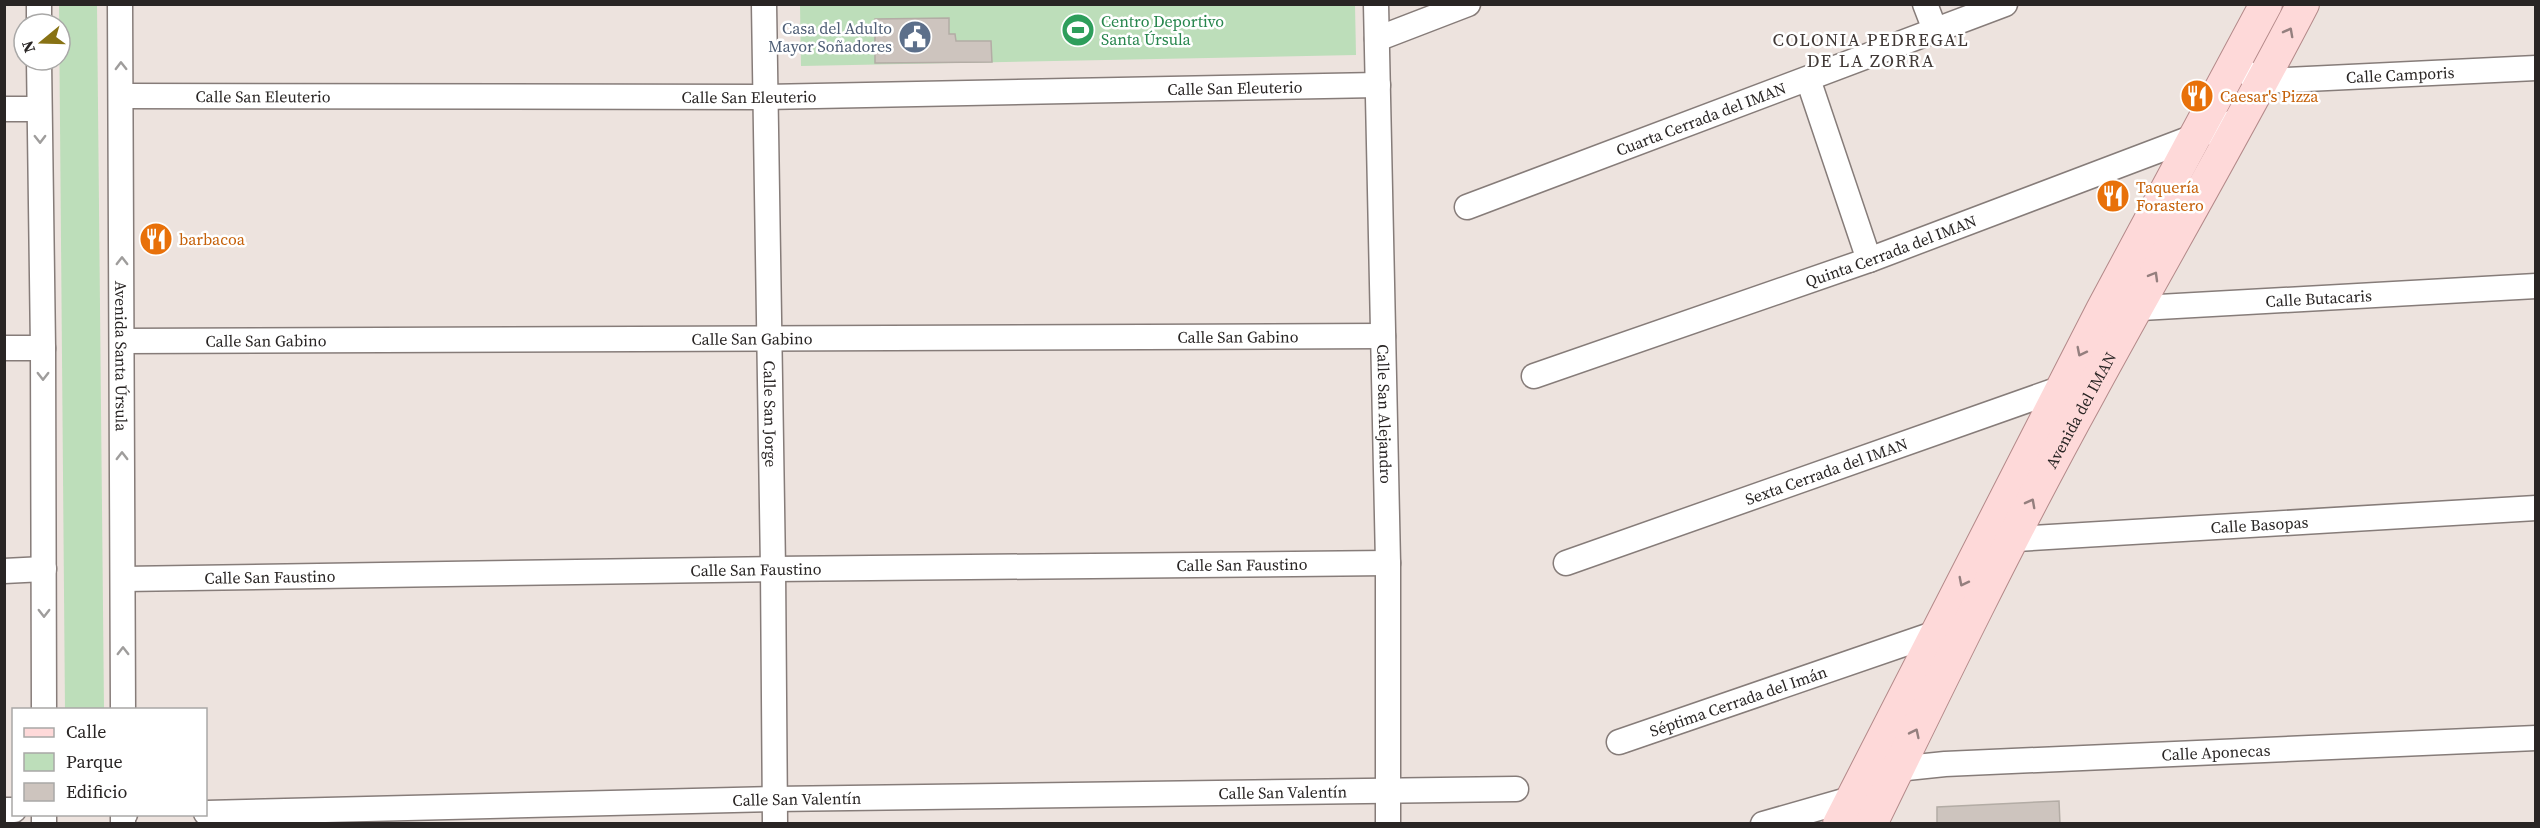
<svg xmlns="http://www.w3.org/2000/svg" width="2540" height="828" viewBox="0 0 2540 828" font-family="'Source Serif 4',serif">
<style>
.green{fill:#bddeba}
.building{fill:#cdc4be;stroke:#b3aca5;stroke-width:1.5}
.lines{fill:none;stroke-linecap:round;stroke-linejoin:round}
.minor-casing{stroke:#867c79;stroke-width:27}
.major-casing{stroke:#b38989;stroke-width:34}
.minor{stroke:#fff;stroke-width:24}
.major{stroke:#fed9d9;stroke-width:32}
.oneway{stroke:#947f7e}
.oneway2{stroke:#9f9d9c}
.labels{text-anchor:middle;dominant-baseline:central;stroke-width:5;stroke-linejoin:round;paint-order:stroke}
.leisure-label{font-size:16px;fill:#27864d;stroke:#fff;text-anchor:start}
.service-label{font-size:16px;fill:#4e5e75;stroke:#fff;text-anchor:end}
.street-label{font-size:16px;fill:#292524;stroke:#fff}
.food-label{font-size:16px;fill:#c56008;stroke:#fff;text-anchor:start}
.neighbourhood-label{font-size:18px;letter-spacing:1.5px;fill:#413936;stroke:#fff}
</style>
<rect width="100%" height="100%" fill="#ede3de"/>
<g class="green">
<path d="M59,5H97L104,709H65Z"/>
<path d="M800,5H1355L1356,55L801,66Z"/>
</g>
<g class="building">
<path d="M949,18V34H955L956,41H991L992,62L875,63V19Z"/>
<path d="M2059,801L2060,824H1937V807Z"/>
</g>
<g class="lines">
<defs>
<g id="minor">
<path d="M39,4V24"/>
<path id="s1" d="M120,4L123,710"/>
<path id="s2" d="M764,4L773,569L775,824"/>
<path id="s3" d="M1376,4L1388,563V824"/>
<path d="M1925,4L1935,30"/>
<path d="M1377,39L1468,4"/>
<path d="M39,60L43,348L44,710"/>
<path id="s4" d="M2249,74L2263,81L2536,68"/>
<path d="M1808,79L1869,260"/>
<path id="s5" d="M121,96L765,97L1378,85"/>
<path d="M4,109H39"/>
<path id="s6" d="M1467,207L2005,4"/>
<path id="s7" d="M2123,309L2536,286"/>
<path id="s8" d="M122,341L1383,336"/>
<path d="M4,348H43"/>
<path id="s9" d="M1534,376L1869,260L2244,118"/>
<path id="s10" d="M1999,540L2536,508"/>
<path id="s11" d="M1566,563L2062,388L2070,391"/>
<path d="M4,571L44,569"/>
<path id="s12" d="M123,579L773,569L1388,563"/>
<path id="s13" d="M1619,742L1936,633L1946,637"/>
<path d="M4,810H14"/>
<path id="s14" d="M206,813L774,799L1516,789"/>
<path d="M44,814V824"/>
<path d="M123,824V814H125"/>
<path id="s15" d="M1763,824L1854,798L1897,769L1945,764L2536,738"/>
</g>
<g id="major">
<path d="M1839,824L2102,310L2266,4"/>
<path id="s16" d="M1871,824C1941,680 2011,536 2088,396C2159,265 2234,137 2303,4"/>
</g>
</defs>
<use href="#minor" class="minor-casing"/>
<use href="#major" class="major-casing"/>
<use href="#minor" class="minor"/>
<use href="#major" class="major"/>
</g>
<defs><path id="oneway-chevron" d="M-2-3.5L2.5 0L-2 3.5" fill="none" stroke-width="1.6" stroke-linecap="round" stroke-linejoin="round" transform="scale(1.5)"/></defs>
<g class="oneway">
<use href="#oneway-chevron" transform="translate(2289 32) rotate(-62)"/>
<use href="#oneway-chevron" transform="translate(2154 276) rotate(-60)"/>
<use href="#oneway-chevron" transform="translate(2081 352) rotate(117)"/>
<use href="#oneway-chevron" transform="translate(2031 503) rotate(-62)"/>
<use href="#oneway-chevron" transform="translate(1963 582) rotate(117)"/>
<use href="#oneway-chevron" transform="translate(1915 733) rotate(-64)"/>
</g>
<g class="oneway2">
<use href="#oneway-chevron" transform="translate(121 66) rotate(-91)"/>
<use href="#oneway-chevron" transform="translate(40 139) rotate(89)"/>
<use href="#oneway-chevron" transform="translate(122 261) rotate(-90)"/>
<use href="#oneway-chevron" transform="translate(43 376) rotate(90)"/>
<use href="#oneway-chevron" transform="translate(122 456) rotate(-90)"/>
<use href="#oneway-chevron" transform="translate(44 613) rotate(90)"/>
<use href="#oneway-chevron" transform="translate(123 651) rotate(-90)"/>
</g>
<defs>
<symbol id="stadium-disc" viewBox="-11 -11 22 22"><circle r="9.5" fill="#2e9e5b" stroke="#fff"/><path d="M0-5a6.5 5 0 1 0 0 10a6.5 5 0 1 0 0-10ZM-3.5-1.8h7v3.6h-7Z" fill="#fff"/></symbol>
<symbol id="civic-disc" viewBox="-11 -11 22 22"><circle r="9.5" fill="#5c6f8a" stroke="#fff"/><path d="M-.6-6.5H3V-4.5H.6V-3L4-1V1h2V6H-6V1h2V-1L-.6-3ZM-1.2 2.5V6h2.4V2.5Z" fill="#fff"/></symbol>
<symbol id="restaurant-disc" viewBox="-11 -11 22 22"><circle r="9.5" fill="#e8710a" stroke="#fff"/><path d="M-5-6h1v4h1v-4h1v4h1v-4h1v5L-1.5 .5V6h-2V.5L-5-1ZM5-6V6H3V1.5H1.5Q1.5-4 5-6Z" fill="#fff"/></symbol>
</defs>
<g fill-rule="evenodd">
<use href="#stadium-disc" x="1059" y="11" width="38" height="38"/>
<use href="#civic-disc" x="896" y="18" width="38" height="38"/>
<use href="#restaurant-disc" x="2178" y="77" width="38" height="38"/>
<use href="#restaurant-disc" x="2094" y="177" width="38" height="38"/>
<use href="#restaurant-disc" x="137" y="220" width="38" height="38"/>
</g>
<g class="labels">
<g class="leisure-label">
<text x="1101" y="21">Centro Deportivo<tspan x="1101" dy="18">Santa Úrsula</tspan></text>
</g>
<g class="service-label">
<text x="892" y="28">Casa del Adulto<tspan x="892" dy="18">Mayor Soñadores</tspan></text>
</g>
<g class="street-label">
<text stroke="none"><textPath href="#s4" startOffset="153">Calle Camporis</textPath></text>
<text stroke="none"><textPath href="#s5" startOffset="1114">Calle San Eleuterio</textPath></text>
<text stroke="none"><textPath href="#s5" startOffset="142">Calle San Eleuterio</textPath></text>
<text stroke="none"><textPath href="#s5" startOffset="628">Calle San Eleuterio</textPath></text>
<text stroke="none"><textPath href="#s6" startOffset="250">Cuarta Cerrada del IMAN</textPath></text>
<text stroke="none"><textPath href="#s9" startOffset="378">Quinta Cerrada del IMAN</textPath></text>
<text stroke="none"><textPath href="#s7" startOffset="196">Calle Butacaris</textPath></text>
<text stroke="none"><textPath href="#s8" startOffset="1116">Calle San Gabino</textPath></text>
<text stroke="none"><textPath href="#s8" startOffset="630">Calle San Gabino</textPath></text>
<text stroke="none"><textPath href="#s8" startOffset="144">Calle San Gabino</textPath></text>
<text stroke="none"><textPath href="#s1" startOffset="352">Avenida Santa Úrsula</textPath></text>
<text stroke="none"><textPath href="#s16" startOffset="464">Avenida del IMAN</textPath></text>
<text stroke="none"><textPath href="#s2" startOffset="410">Calle San Jorge</textPath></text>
<text stroke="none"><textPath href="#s3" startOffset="410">Calle San Alejandro</textPath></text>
<text stroke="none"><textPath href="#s11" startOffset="276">Sexta Cerrada del IMAN</textPath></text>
<text stroke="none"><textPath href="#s10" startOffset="261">Calle Basopas</textPath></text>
<text stroke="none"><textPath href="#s12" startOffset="1119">Calle San Faustino</textPath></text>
<text stroke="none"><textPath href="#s12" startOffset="633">Calle San Faustino</textPath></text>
<text stroke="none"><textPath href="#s12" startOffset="147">Calle San Faustino</textPath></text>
<text stroke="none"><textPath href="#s13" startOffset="126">Séptima Cerrada del Imán</textPath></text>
<text stroke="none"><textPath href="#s15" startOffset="466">Calle Aponecas</textPath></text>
<text stroke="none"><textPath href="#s14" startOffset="1077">Calle San Valentín</textPath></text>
<text stroke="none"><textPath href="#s14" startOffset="591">Calle San Valentín</textPath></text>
</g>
<g class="food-label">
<text x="2220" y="96">Caesar's Pizza</text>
<text x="2136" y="187">Taquería<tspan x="2136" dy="18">Forastero</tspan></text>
<text x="179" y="239">barbacoa</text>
</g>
<g class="neighbourhood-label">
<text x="1871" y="39">COLONIA PEDREGAL<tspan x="1871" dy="21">DE LA ZORRA</tspan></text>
</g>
</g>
<rect width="2540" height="828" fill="none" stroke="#292524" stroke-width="12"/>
<rect x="12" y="708" width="195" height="108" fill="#ffffff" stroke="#a9a8a7" stroke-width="1.5"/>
<rect x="24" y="728" width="30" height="9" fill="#fed9d9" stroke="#a9a8a7" stroke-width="1.5"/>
<text x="66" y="738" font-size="18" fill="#292524">Calle</text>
<rect x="24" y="753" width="30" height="18" fill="#bddeba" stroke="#a9a8a7" stroke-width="1.5"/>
<text x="66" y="768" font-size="18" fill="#292524">Parque</text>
<rect x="24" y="783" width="30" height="18" fill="#cdc4be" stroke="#a9a8a7" stroke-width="1.5"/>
<text x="66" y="798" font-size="18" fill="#292524">Edificio</text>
<g transform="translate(42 42) rotate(251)"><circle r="28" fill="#ffffff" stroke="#a9a8a7" stroke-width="1.5"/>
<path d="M0-4.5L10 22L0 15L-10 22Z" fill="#887214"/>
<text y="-9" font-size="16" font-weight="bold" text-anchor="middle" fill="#292524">N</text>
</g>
</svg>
